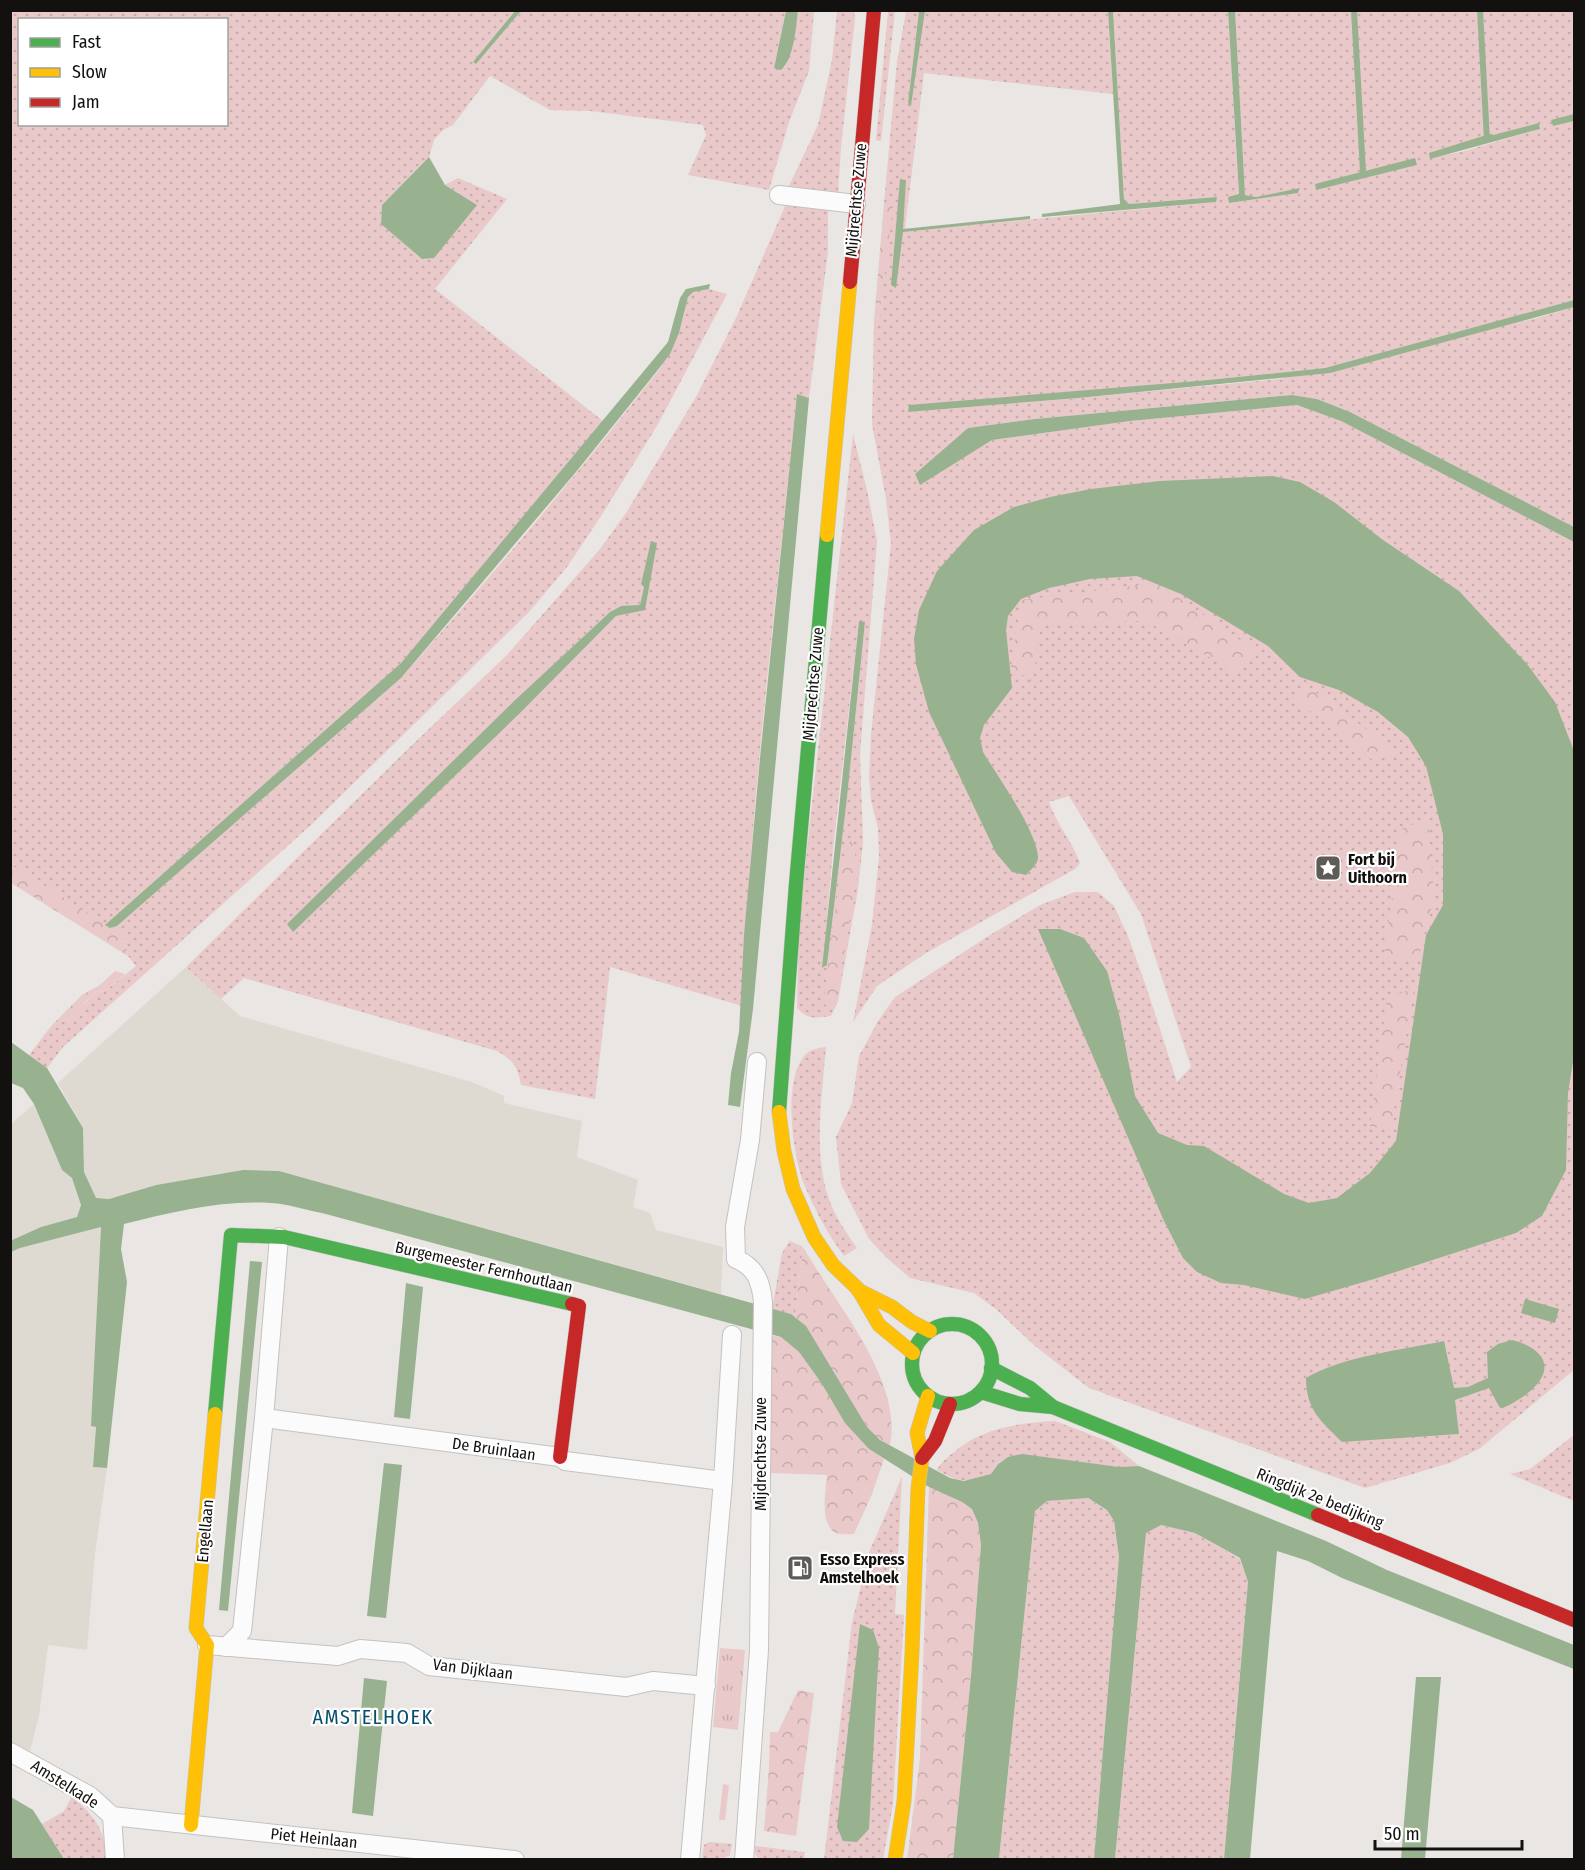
<svg xmlns="http://www.w3.org/2000/svg" width="1585" height="1870" viewBox="0 0 1585 1870" font-family="'Fira Sans Condensed',sans-serif">
<style>
.built{fill:#dfdad1}
.grass{fill:url(#grass-dots);fill-rule:evenodd}
.forest{fill:url(#forest-crowns)}
.park{fill:url(#park-tufts)}
.pitch{fill:#e9c9c9}
.water{fill:#98b290}
.lines{fill:none;stroke-linecap:round;stroke-linejoin:round}
.stream{stroke:#98b290;stroke-width:6}
.street-casing{stroke:#c4c2c0;stroke-width:20}
.fast-casing{stroke:#c4c2c0;stroke-width:15}
.slow-casing{stroke:#c4c2c0;stroke-width:15}
.jam-casing{stroke:#c4c2c0;stroke-width:15}
.street{stroke:#fcfbfb;stroke-width:18}
.fast{stroke:#4caf50;stroke-width:14}
.slow{stroke:#ffc107;stroke-width:14}
.jam{stroke:#c62828;stroke-width:14}
.labels{text-anchor:middle;dominant-baseline:central;stroke-width:4.5;stroke-linejoin:round;paint-order:stroke}
.street-label{font-size:16px;fill:#13110f;stroke:#fff}
.poi-label{font-size:16px;font-weight:bold;fill:#13110f;stroke:#fff;text-anchor:start}
.quarter-label{font-size:20px;letter-spacing:1.5px;fill:#064f6c;stroke:#fff}
</style>
<defs>
<pattern id="grass-dots" width="8" height="8" patternUnits="userSpaceOnUse" patternTransform="scale(1.5)"><rect width="8" height="8" fill="#e9c9c9"/><path d="M2 2h.1M6 6h.1" fill="none" stroke="#c7acab" stroke-width="1.8" stroke-linecap="round"/></pattern>
<pattern id="forest-crowns" width="20" height="18" patternUnits="userSpaceOnUse" patternTransform="scale(1.5)"><rect width="20" height="18" fill="#e9c9c9"/><path d="M2 6a3 3 0 1 1 6 0M12 15a3 3 0 1 1 6 0" fill="none" stroke="#c7acab"/></pattern>
<pattern id="park-tufts" width="24" height="20" patternUnits="userSpaceOnUse" patternTransform="scale(1.5)"><rect width="24" height="20" fill="#e9c9c9"/><path d="M3 7l-1-3M5 7V3M7 7l1-3M15 17l-1-3M17 17v-4M19 17l1-3" fill="none" stroke="#c7acab"/></pattern>
</defs>
<rect width="100%" height="100%" fill="#e9e6e3"/>
<g class="built">
<path d="M186,967L240,1016L472,1082L504,1096V1103L582,1121L577,1157L638,1180L633,1207L650,1213L656,1230L723,1247L721,1294L279,1171L243,1170L156,1185L109,1199L95,1198L84,1172L83,1128L58,1083Z"/>
<path d="M34,1104L62,1170L72,1178L81,1205L77,1217L41,1227L11,1241L10,1125Z"/>
<path d="M101,1227L91,1425L96,1427L93,1467L107,1468L95,1554L87,1650L48,1645L39,1716L29,1755L11,1745V1252L20,1248Z"/>
</g>
<g class="grass">
<path d="M10,11H515L473,62L476,64L521,11H786L774,67H785L793,44L798,11H814L809,71L789,122L769,190L688,175L706,135L703,125L590,111L550,110L490,76L453,125L443,130L434,140L429,157L382,205L381,224L422,259L434,258L458,193L445,185L458,178L507,199L435,289L603,421L401,663L105,925L11,865ZM20,20H226V124H20Z"/>
<path d="M837,11H854L855,18L841,147L838,194L789,186L818,125L832,60Z"/>
<path d="M888,11H895L881,141L876,140Z"/>
<path d="M906,11H919L908,103L911,105L925,11H1108L1113,94L924,73L905,228L908,231L1216,202V197L1129,204L1124,199L1113,11H1228L1239,195L1229,203L1298,193L1300,189L1256,197L1245,195L1235,11H1574V114L1552,121L1553,126L1574,121V300L1325,368L1208,380L909,406V412L1078,398L1280,379L1537,318L1574,307V527L1350,412L1317,399L1292,395L1035,419L968,428L915,474L920,484L992,440L1130,421L1297,405L1341,421L1574,542V1370L1479,1449L1450,1463L1365,1488L1089,1388L1035,1346L997,1310L974,1293L910,1278L887,1258L869,1239L841,1184L836,1137L852,1103L859,1056L878,1021L895,997L990,935L1040,905L1075,892H1098L1114,906L1128,936L1148,992L1177,1082L1191,1067L1141,914L1069,796L1049,802C1056,823 1072,841 1080,863L1075,869L926,953L877,986L853,1022L872,925L879,857L878,828L871,801L869,778L871,734L891,544L886,499L872,424L874,321L879,319L892,207L884,203L897,62ZM1540,129L1461,152L1430,158L1483,136Z"/>
<path d="M786,204L828,209V252L809,398L797,394C777,598 750,802 742,1006L610,967L595,1099L521,1085C518,1067 513,1060 497,1051L244,978L221,999L186,967L410,747L507,655L600,549L626,513L696,397L736,318ZM651,542L656,543L645,609L616,616L287,925L514,701L610,612L621,606H640L644,587L641,584Z"/>
<path d="M709,289L727,294L658,424L603,513L567,567L529,612L311,825L63,1047L47,1068L29,1055L52,1025L84,1015V1004L96,992L105,991L136,966L128,956L123,935L110,928L117,926L401,678C490,578 576,476 658,371C670,355 678,338 683,318C685,311 685,298 692,293C696,290 704,290 709,289Z"/>
<path d="M853,434L867,490L877,541L860,754L863,842L858,889L838,1001L831,1016C815,1018 808,1020 797,1008L799,922ZM859,621L865,623L847,798L827,965L823,968L833,849Z"/>
<path d="M826,1047C822,1093 813,1155 829,1199C835,1217 846,1232 857,1248L844,1256C827,1233 815,1210 804,1184C793,1154 782,1081 805,1055C811,1049 818,1048 826,1047Z"/>
<path d="M790,1241L803,1247L795,1317L791,1314L772,1309L782,1253Z"/>
<path d="M1055,1421L1110,1442L1139,1466L1119,1467L1008,1457L998,1463L991,1474C968,1483 959,1483 937,1470C941,1462 947,1458 953,1453C981,1428 1019,1423 1055,1421Z"/>
<path d="M1574,1435V1501L1510,1474L1530,1469Z"/>
<path d="M902,1477L895,1614L904,1615L893,1804L883,1859L824,1860L852,1622L870,1550Z"/>
<path d="M1087,1498L1107,1510L1114,1521L1119,1557L1094,1859L999,1860L1035,1511L1047,1501Z"/>
<path d="M1161,1525L1195,1533L1240,1559L1248,1582L1224,1859L1115,1860L1146,1533Z"/>
<path d="M72,1796C94,1816 105,1829 107,1859H64L42,1824L64,1811Z"/>
<path d="M709,1842L732,1844L730,1855L722,1859H702L704,1845Z"/>
<path d="M755,1846L805,1852L804,1859H758L755,1853Z"/>
</g>
<g class="forest">
<path d="M884,203L893,206L879,319L874,321Z"/>
<path d="M1157,583L1259,653L1237,673L1146,621L1040,624L1033,682L1011,667L1021,600Z"/>
<path d="M1307,686L1399,753L1374,761L1295,699Z"/>
<path d="M1428,819L1434,898L1417,962L1384,957L1401,829Z"/>
<path d="M851,838L858,867L835,1008L823,1004L841,867Z"/>
<path d="M10,864L123,935L128,956L11,883Z"/>
<path d="M115,971L125,974L105,991L96,992L84,1003V1015L52,1025L82,995L100,985Z"/>
<path d="M1414,988L1391,1128L1370,1127L1387,998Z"/>
<path d="M803,1247C834,1302 903,1379 890,1445L880,1441L867,1427L806,1327L795,1317Z"/>
<path d="M770,1335L781,1337L799,1352L869,1449L884,1459L872,1494L854,1534C849,1534 841,1535 836,1533C819,1525 826,1489 827,1475L771,1473Z"/>
<path d="M929,1487L962,1502L972,1509L978,1523L981,1545L971,1676L953,1859L907,1860L920,1759Z"/>
<path d="M798,1690L814,1693L796,1836L764,1831L769,1767L770,1732H778Z"/>
</g>
<path class="park" d="M720,1648L745,1650L738,1730L713,1727Z"/>
<path class="pitch" d="M723,1784L729,1785L725,1820H719Z"/>
<g class="water">
<path d="M1235,10L1245,195L1256,197L1300,188L1298,193L1229,203L1228,197L1239,194L1228,11Z"/>
<path d="M515,11H521L476,64L473,62Z"/>
<path d="M786,11H798C796,27 794,59 781,70L774,68Z"/>
<path d="M919,11H925L911,106L908,103Z"/>
<path d="M1108,11H1113L1124,199L1129,204L1217,197L1216,202L1042,217V214L1120,204Z"/>
<path d="M1574,114V121L1553,126L1551,120Z"/>
<path d="M1539,123L1540,129L1430,159L1429,153L1483,136L1491,134L1493,135Z"/>
<path d="M429,157L445,185L477,205L434,258L422,259L381,224L382,205Z"/>
<path d="M1415,158L1417,165L1316,190L1315,184Z"/>
<path d="M900,179L906,180L903,229L1030,216V219L903,232L896,288L891,285Z"/>
<path d="M710,284L709,289L693,292L688,297L679,333L670,354L657,371L576,472L401,678L117,926L110,928L105,925L401,663L668,342L680,298L686,289Z"/>
<path d="M1574,300V307L1330,373L1078,398L908,412L909,405L1208,380L1325,368Z"/>
<path d="M797,394L809,398L753,1009L740,1107L728,1105L731,1073L739,1032L744,935L760,758Z"/>
<path d="M1292,395L1317,399L1350,412L1574,527V542L1341,421L1297,405L1130,421L992,440L920,485L915,474L968,428L1035,419Z"/>
<path d="M1273,476L1300,482L1334,502L1383,540L1459,591L1527,664L1555,702L1574,751V1056L1568,1093L1566,1170L1542,1216L1516,1233L1374,1279L1305,1299L1244,1285L1221,1283L1197,1272L1183,1258L1164,1221L1038,929H1060L1084,938L1107,971L1120,1018L1135,1096L1158,1133L1187,1145L1204,1146L1284,1194L1309,1203L1337,1198L1370,1173L1396,1141L1426,935L1443,905V834L1426,766L1408,737L1378,712L1339,690L1300,677L1268,646L1181,594L1137,576L1090,579L1049,588L1021,599L1008,616L1006,630L1012,688L984,725L980,738L983,752C998,777 1035,828 1038,856C1039,864 1031,869 1026,875L1012,872L996,853L929,712L916,664L914,639L919,610L937,571L974,530L1014,507L1050,497L1091,489L1160,481Z"/>
<path d="M651,541L657,543L645,610L616,616L520,713L293,932L287,924L514,701L610,612L621,606L640,605L644,587L641,584Z"/>
<path d="M859,621L865,622L847,798L827,965L822,968Z"/>
<path d="M11,1042L47,1068L83,1128L84,1172L96,1198L109,1199L156,1185L243,1170L279,1171L791,1314L806,1326L867,1427L880,1440L950,1478L964,1481L991,1474L998,1464L1008,1457L1022,1454L1119,1467L1139,1466L1326,1541L1387,1570L1574,1645V1669L1342,1578L1308,1561L1277,1551L1250,1859H1224L1248,1582L1240,1558L1195,1533L1161,1525L1146,1533L1115,1859H1094L1119,1557L1114,1521L1107,1510L1088,1498L1047,1501L1035,1511L999,1859H953L971,1676L981,1545L978,1523L972,1509L962,1502L929,1487L869,1449L845,1423L822,1384L799,1352L781,1337L322,1213C305,1210 288,1204 271,1203C220,1200 173,1212 124,1224L121,1249L127,1282L107,1468L93,1467L96,1427L91,1426L101,1227L20,1248L11,1252L10,1241L41,1227L77,1217L81,1205L72,1178L62,1170L34,1104L23,1088L11,1083Z"/>
<path d="M250,1261L262,1262L228,1611L219,1610Z"/>
<path d="M406,1283L423,1287L410,1419L394,1417Z"/>
<path d="M1525,1299L1559,1309L1555,1323L1521,1313Z"/>
<path d="M1512,1340C1551,1350 1556,1375 1521,1398C1514,1402 1508,1407 1500,1408L1489,1388L1455,1400L1459,1434L1342,1442C1321,1421 1306,1410 1306,1378C1343,1356 1402,1350 1444,1341L1454,1388L1468,1387L1488,1378L1487,1352L1498,1344Z"/>
<path d="M384,1463L402,1465L386,1618L367,1616Z"/>
<path d="M860,1624L873,1630L879,1648L869,1829L857,1842L843,1841L837,1827Z"/>
<path d="M1416,1677H1441L1425,1859H1401Z"/>
<path d="M364,1678L387,1681L373,1816L352,1813Z"/>
<path d="M11,1797L33,1810L64,1859H11Z"/>
</g>
<g class="lines">
<g class="stream">
<path d="M1354,10L1363,172"/>
<path d="M1480,10L1487,140"/>
</g>
<defs>
<g id="street">
<path d="M779,195L856,204"/>
<path d="M264,1418L560,1457L565,1461L723,1481"/>
<path d="M207,1645L338,1656L360,1649L407,1653L429,1666L626,1687L653,1681L706,1686"/>
<path d="M226,1647L242,1631L264,1418L279,1237"/>
<path d="M10,1752L90,1796L112,1816L115,1860"/>
<path d="M112,1816L515,1860"/>
<path d="M690,1860L723,1481L732,1335"/>
<path d="M744,1860L759,1650L763,1302C761,1282 756,1267 736,1259L735,1227L750,1140L757,1062"/>
</g>
<g id="fast">
<path d="M779,1112L796,884L827,535"/>
<circle cx="952" cy="1364" r="40"/>
<path d="M991,1368L1030,1388L1053,1407"/>
<path d="M981,1392L1020,1404L1053,1407L1318,1515"/>
<path d="M215,1414L231,1235L284,1237L572,1304"/>
</g>
<g id="slow">
<path d="M827,535L850,282"/>
<path d="M779,1112L784,1151L793,1189L814,1237L833,1265L858,1289L879,1325L913,1353"/>
<path d="M858,1290L892,1307L912,1322L930,1331"/>
<path d="M191,1825L207,1645L196,1628L215,1414"/>
<path d="M895,1860L904,1801L912,1653L918,1488L922,1458L917,1433L928,1396"/>
</g>
<g id="jam">
<path d="M850,282L874,10"/>
<path d="M560,1457L579,1306L572,1304"/>
<path d="M922,1458L935,1441L950,1404"/>
<path d="M1318,1515L1574,1620"/>
</g>
</defs>
<use href="#street" class="street-casing"/>
<use href="#fast" class="fast-casing"/>
<use href="#slow" class="slow-casing"/>
<use href="#jam" class="jam-casing"/>
<use href="#street" class="street"/>
<use href="#fast" class="fast"/>
<use href="#slow" class="slow"/>
<use href="#jam" class="jam"/>
</g>
<defs>
<symbol id="sight-square" viewBox="-11 -11 22 22"><rect x="-9" y="-9" width="18" height="18" rx="4" fill="#5e5c59" stroke="#fff"/><path d="M0-6L1.8-2.2L6-1.7L2.9 1.2L3.7 5.4L0 3.3L-3.7 5.4L-2.9 1.2L-6-1.7L-1.8-2.2Z" fill="#fff"/></symbol>
<symbol id="fuel-square" viewBox="-11 -11 22 22"><rect x="-9" y="-9" width="18" height="18" rx="4" fill="#5e5c59" stroke="#fff"/><path d="M-5.5-6h7V0h2V4h1.3V-2.5L3-4.5l.8-.8L6-3V5H2.5V1h-1V6h-7ZM-4.2-4.7v3.2H.2V-4.7Z" fill="#fff"/></symbol>
</defs>
<g fill-rule="evenodd">
<use href="#sight-square" x="1313" y="853" width="30" height="30"/>
<use href="#fuel-square" x="785" y="1553" width="30" height="30"/>
</g>
<g class="labels">
<g class="street-label">
<text transform="translate(856 200) rotate(-85)">Mijdrechtse Zuwe</text>
<text transform="translate(813 684) rotate(-85)">Mijdrechtse Zuwe</text>
<text transform="translate(484 1267) rotate(13)">Burgemeester Fernhoutlaan</text>
<text transform="translate(494 1449) rotate(8)">De Bruinlaan</text>
<text transform="translate(760 1454) rotate(-90)">Mijdrechtse Zuwe</text>
<text transform="translate(1320 1498) rotate(22)">Ringdijk 2e bedijking</text>
<text transform="translate(205 1531) rotate(-85)">Engellaan</text>
<text transform="translate(473 1669) rotate(7)">Van Dijklaan</text>
<text transform="translate(65 1784) rotate(32)">Amstelkade</text>
<text transform="translate(314 1838) rotate(6)">Piet Heinlaan</text>
</g>
<g class="poi-label">
<text x="1348" y="859">Fort bij<tspan x="1348" dy="18">Uithoorn</tspan></text>
<text x="820" y="1559">Esso Express<tspan x="820" dy="18">Amstelhoek</tspan></text>
</g>
<g class="quarter-label">
<text x="373" y="1717">AMSTELHOEK</text>
</g>
</g>
<rect width="1585" height="1870" fill="none" stroke="#13110f" stroke-width="24"/>
<rect x="18" y="18" width="210" height="108" fill="#ffffff" stroke="#a1a09f" stroke-width="1.5"/>
<rect x="30" y="38" width="30" height="9" fill="#4caf50" stroke="#a1a09f" stroke-width="1.5"/>
<text x="72" y="48" font-size="18" fill="#13110f">Fast</text>
<rect x="30" y="68" width="30" height="9" fill="#ffc107" stroke="#a1a09f" stroke-width="1.5"/>
<text x="72" y="78" font-size="18" fill="#13110f">Slow</text>
<rect x="30" y="98" width="30" height="9" fill="#c62828" stroke="#a1a09f" stroke-width="1.5"/>
<text x="72" y="108" font-size="18" fill="#13110f">Jam</text>
<path d="M1375 1840v9h147v-9" fill="none" stroke="#13110f" stroke-width="3"/>
<text x="1384" y="1840" font-size="18" fill="#13110f" stroke="#ffffff" stroke-width="4.5" paint-order="stroke">50 m</text>
</svg>
